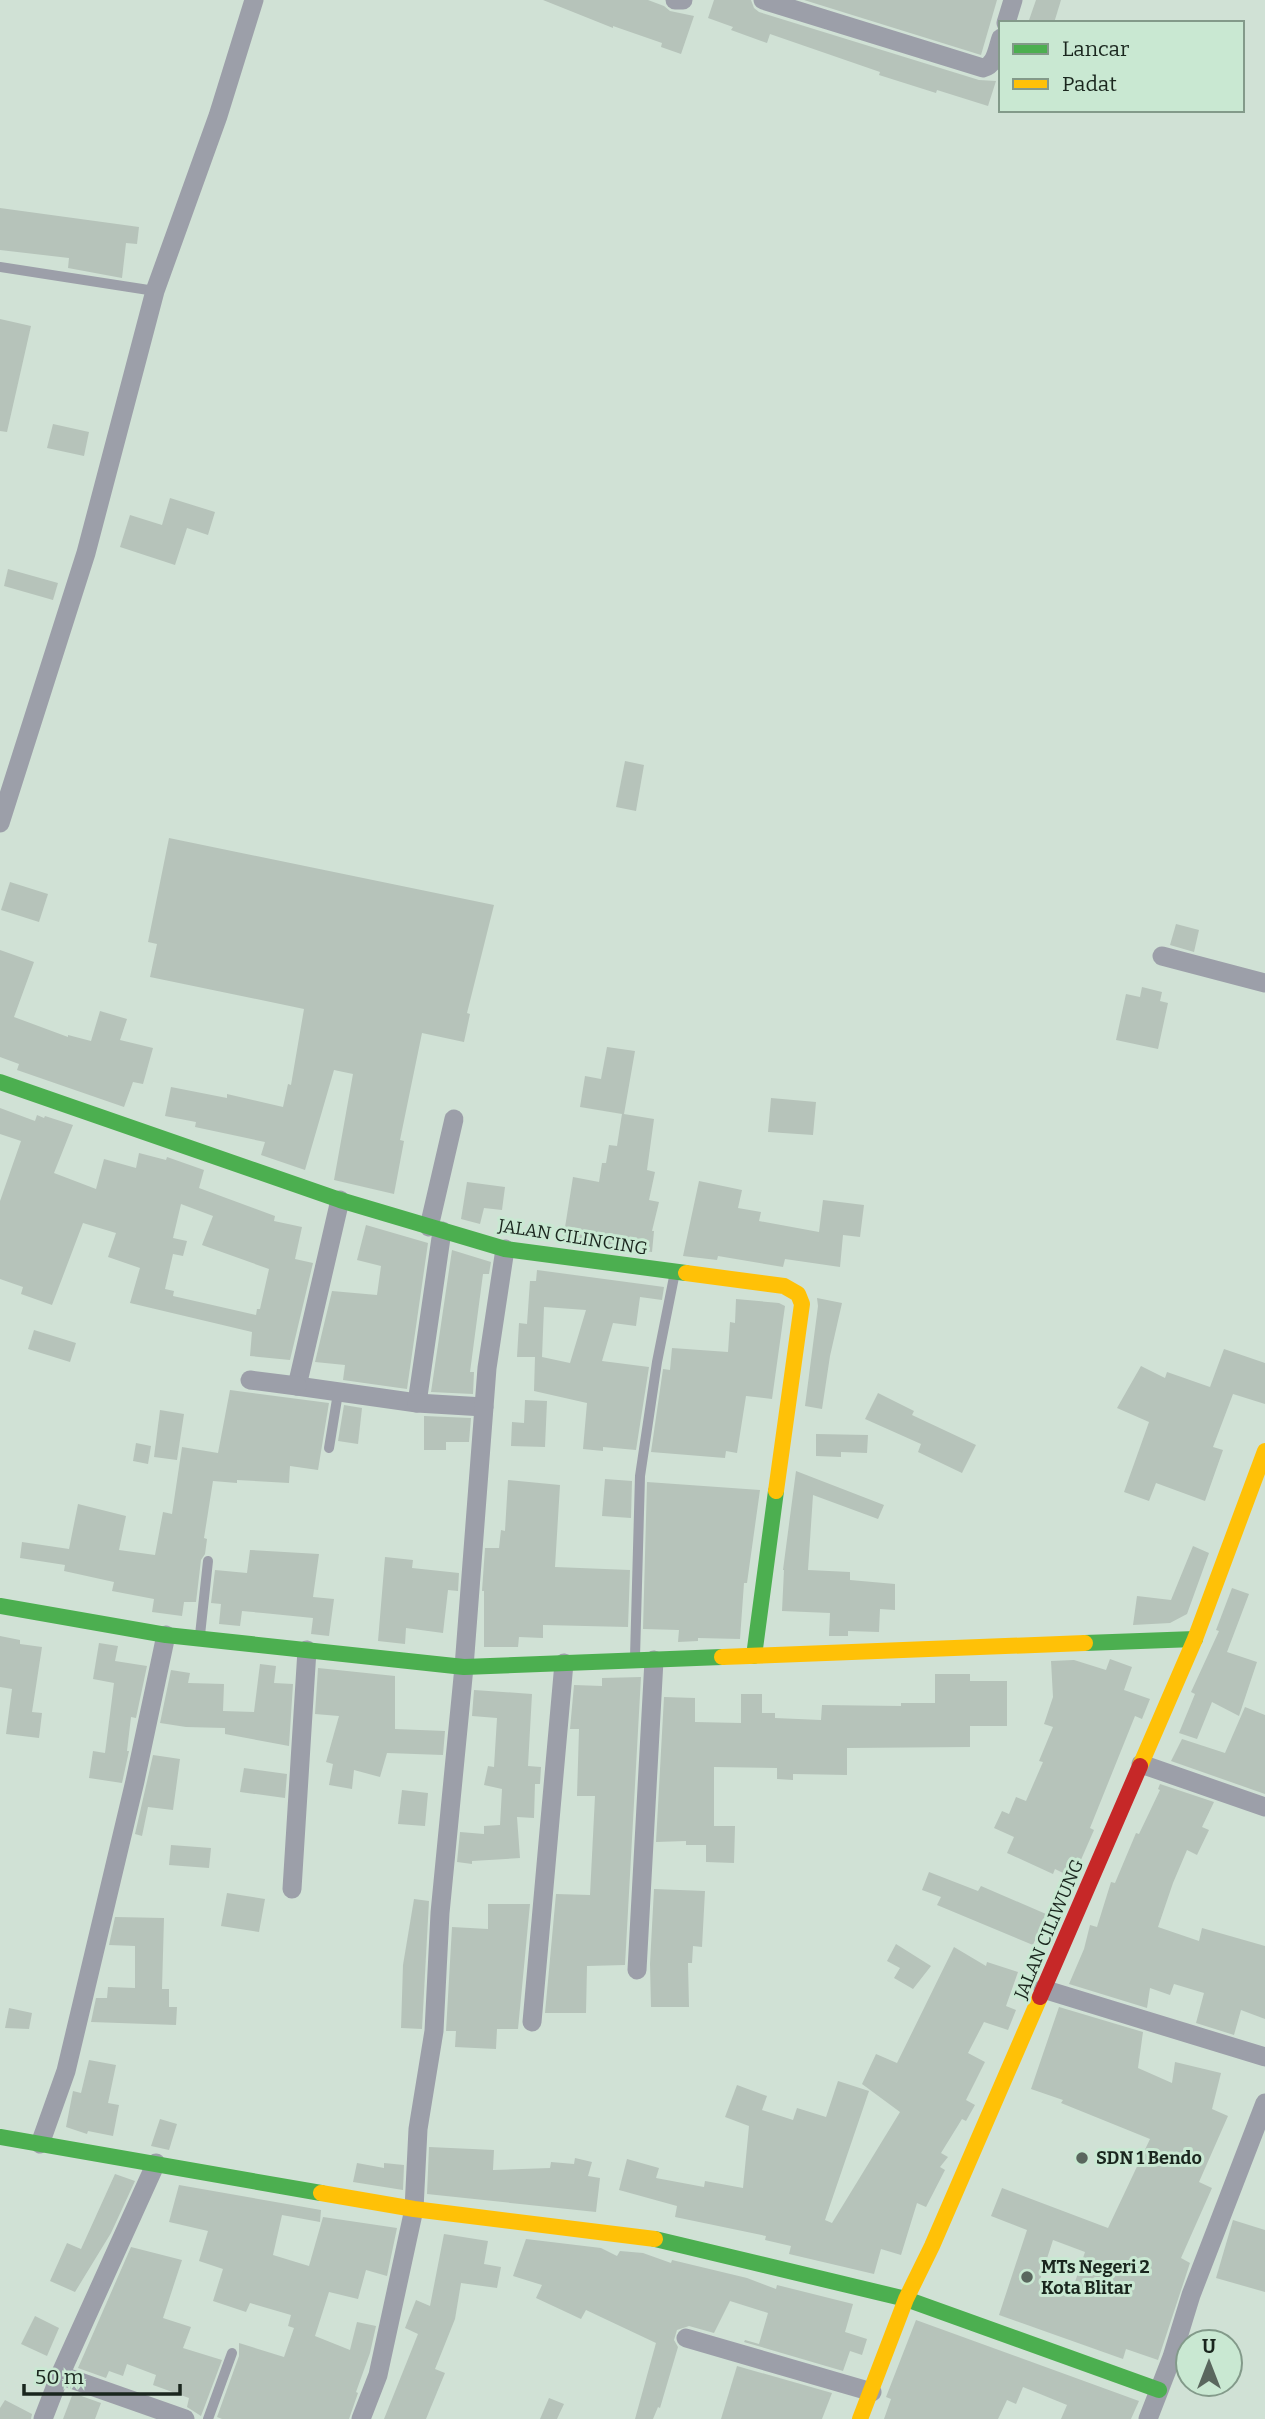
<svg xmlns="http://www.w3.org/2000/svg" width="1265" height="2419" viewBox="0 0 1265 2419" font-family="Bitter,serif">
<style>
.building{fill:#b6c3ba;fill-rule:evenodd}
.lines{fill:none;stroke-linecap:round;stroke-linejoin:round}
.lane{stroke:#9c9fa9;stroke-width:10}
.street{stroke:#9c9fa9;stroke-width:19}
.fast{stroke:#4caf50;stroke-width:16}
.slow{stroke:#ffc107;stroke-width:16}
.jam{stroke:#c62828;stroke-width:16}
.poi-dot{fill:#5a675e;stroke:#c9e8d2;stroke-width:2.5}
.labels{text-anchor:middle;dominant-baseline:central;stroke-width:6;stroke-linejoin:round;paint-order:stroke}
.street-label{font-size:18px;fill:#1a261e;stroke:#c9e8d2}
.poi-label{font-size:18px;font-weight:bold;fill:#1a261e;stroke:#c9e8d2;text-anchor:start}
</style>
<rect width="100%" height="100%" fill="#d0e1d5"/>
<g class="building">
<path d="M543,0H648L664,6L670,11L694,16L681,54L661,47L662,43L613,26V28Z"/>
<path d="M714,0H751L754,8L759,12L979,80L996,81L988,106L937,90L936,93L879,75L880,72L770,34L767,43L731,30L733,27L708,18Z"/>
<path d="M804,0H997L981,55Z"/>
<path d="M1036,0H1061L1054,23H1028Z"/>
<path d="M0,208L139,227L137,244L126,243L122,278L68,268L69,258L0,250Z"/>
<path d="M0,319L31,326L7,432L0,431Z"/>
<path d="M53,424L89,432L84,456L47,448Z"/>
<path d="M170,498L215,512L208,535L187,528L175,565L120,547L130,515L162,525Z"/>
<path d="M8,569L58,583L53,600L4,586Z"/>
<path d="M625,761L644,765L636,811L616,807Z"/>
<path d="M169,838L494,905L467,1013L470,1014L464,1042L422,1033L400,1140L404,1141L394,1194L334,1180L353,1074L334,1070L305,1170L261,1155L265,1142L195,1127L196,1122L165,1116L171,1087L227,1098V1094L283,1107L288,1084L291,1085L304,1009L150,977L157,944L148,942Z"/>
<path d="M10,882L48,894L39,922L1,910Z"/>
<path d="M1176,924L1199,930L1194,952L1170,945Z"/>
<path d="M0,950L34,962L14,1017L68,1037V1035L91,1041L100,1011L127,1019L120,1040L153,1048L143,1084L133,1082L124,1107L17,1070L19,1064L0,1057Z"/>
<path d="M1142,987L1162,992L1160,1001L1168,1003L1158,1049L1116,1040L1126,994L1140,997Z"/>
<path d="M607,1047L635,1051L624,1114L654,1119L647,1170L655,1172L649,1200L659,1202L652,1231H654L652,1252L563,1240L573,1177L599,1182L602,1163H606L609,1145L617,1146L622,1114L580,1107L585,1076L601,1079Z"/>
<path d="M771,1098L816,1102L813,1135L768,1132Z"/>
<path d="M0,1108L35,1121L37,1115L44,1118L45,1116L73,1125L54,1173L96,1189L104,1159L136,1168L139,1153L166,1160L167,1157L204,1170L199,1188L275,1216L274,1221L302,1227L295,1259L313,1263L290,1360L250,1356L252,1332L130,1303L140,1268L108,1257L116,1233L83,1223L52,1305L21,1294L23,1287L0,1279V1201L21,1141L0,1134ZM181,1204L213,1216L202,1245L269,1269L260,1309H257L256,1315L173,1296L174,1291L165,1289L173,1254L183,1256L187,1241L173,1238Z"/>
<path d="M699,1181L742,1190L738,1208L761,1212L759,1221L819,1232L823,1200L864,1205L860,1237L843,1235L840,1267L785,1259L783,1267L718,1256L717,1260L683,1256Z"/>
<path d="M467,1182L505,1187L502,1210L484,1208L480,1224L461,1219Z"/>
<path d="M366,1225L428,1243L407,1389L343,1380L345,1365L315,1362L332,1291L377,1295L381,1266L357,1260Z"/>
<path d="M452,1250L491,1262L489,1274H483L470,1372H474L473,1394L431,1392Z"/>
<path d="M537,1270L664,1287L662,1300L640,1297L636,1326L613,1323L602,1361L649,1367L636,1450L603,1447V1451L583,1449L587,1403L534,1391L535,1357H517L519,1323L527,1324L530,1281H536ZM544,1307L586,1310L570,1363L542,1357Z"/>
<path d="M817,1298L842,1303L830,1356L822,1409L805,1406L818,1306Z"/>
<path d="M736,1299L779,1303L785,1306L772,1399L746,1396L737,1453L726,1451L725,1458L651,1452L663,1369L670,1370L672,1348L728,1352L730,1322L735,1323Z"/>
<path d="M34,1330L76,1343L70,1362L28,1349Z"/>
<path d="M1224,1349L1265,1363V1404L1233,1394L1213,1447L1223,1450L1205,1501L1156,1483L1149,1501L1124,1492L1149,1422L1117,1408L1141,1366L1165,1378L1167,1372L1210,1387Z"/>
<path d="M230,1390L329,1403L318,1470L290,1466L289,1483L237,1480V1483L213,1481L204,1538L207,1539L205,1554L201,1560L196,1602H184L182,1616L152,1612L154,1599L112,1591L114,1582L64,1571L65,1565L20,1558L22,1542L69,1549L78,1504L126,1516L119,1550L155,1555L163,1512L172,1514L182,1447L218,1453Z"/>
<path d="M878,1393L914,1411L912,1415L976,1445L962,1473L918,1452L921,1444L865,1419Z"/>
<path d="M525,1400L547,1401L545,1447L511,1446L512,1422L524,1423Z"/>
<path d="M344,1405L362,1408L358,1444L338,1441Z"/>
<path d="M160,1410L184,1414L177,1460L154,1457Z"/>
<path d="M424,1416L471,1418L469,1442H446V1450H424Z"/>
<path d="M816,1434L868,1435L867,1453L841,1452V1457L816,1456Z"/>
<path d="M136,1443L151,1446L148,1464L133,1461Z"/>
<path d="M796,1471L884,1505L878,1519L813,1495L808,1570L850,1572V1580L895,1584V1610L880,1609L879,1632L848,1631V1636H829L830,1613L782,1611L784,1570H783Z"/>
<path d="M605,1479L632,1481L631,1518L602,1516Z"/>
<path d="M508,1480L560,1485L555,1567L630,1570L628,1627L543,1625V1638L519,1637L518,1647H484V1591H482L485,1548H499L501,1530L505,1531Z"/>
<path d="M647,1482L760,1490L747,1583H744L740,1639L698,1638V1641L678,1642L679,1630L643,1629Z"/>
<path d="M1193,1546L1209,1553L1187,1614L1170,1623L1133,1625L1137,1596L1171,1600Z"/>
<path d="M250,1550L319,1554L313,1597L334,1599L329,1636L311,1634L313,1618L263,1613L242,1611L240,1626L219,1624L221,1604L211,1603L215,1570L247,1573Z"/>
<path d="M385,1557L413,1560L412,1568L459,1573L458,1591L448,1590L443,1633L406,1628L405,1644L378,1641Z"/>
<path d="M1232,1588L1249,1594L1227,1652L1257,1662L1239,1716L1212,1702L1197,1739L1179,1733L1195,1694L1191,1692L1219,1631L1216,1630Z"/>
<path d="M0,1636L20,1640V1644L42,1647L32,1712L42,1713L39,1738L6,1734L12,1689L0,1687Z"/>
<path d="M99,1643L118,1646L115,1661L147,1666L136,1718L131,1717L127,1751H129L122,1783L89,1778L93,1751L105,1753L114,1683L93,1679Z"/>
<path d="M1110,1659L1132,1667L1124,1690L1150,1699L1142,1719L1135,1716L1090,1828L1094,1830L1073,1878L1055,1869L1053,1874L1007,1853L1014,1837L994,1828L1002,1811L1009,1814L1016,1797L1026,1801L1043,1762L1039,1761L1053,1727L1044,1724L1053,1697L1051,1661L1074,1660L1106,1670Z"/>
<path d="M260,1664L276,1666L274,1683L293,1684L289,1746L225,1734V1728L186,1727L160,1723L171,1670L190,1673L188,1683L224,1684L223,1711L254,1712Z"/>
<path d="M318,1668L395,1676V1729L445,1731L443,1755L387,1753L380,1777L354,1770L352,1789L329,1785L333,1764L326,1762L339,1716L315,1714Z"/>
<path d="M935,1674H970V1681H1007V1726H970V1747L847,1748V1775L793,1774V1780L777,1779V1768L714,1767V1826H735L734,1863L706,1862V1845H686V1841L656,1842L664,1697L695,1698V1722L741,1723V1694H762V1713H775V1718L821,1720L822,1705L901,1706V1703H935Z"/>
<path d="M641,1677L625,1965L587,1966L586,2013H545L556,1894L590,1895L595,1796H577L579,1729H570L574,1685L602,1686V1678Z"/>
<path d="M474,1690L532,1694L528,1766L541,1767L540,1784H535L534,1818L517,1817L520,1858L472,1861V1864L457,1862L460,1832L484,1834V1826L500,1825L502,1789L484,1785L488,1766L494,1767L497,1718L472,1716Z"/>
<path d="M1245,1707L1265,1715V1794L1171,1761L1182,1739L1225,1753Z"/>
<path d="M153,1755L180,1759L173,1810L148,1807L142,1836L135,1834Z"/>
<path d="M244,1768L287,1774L285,1798L240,1792Z"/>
<path d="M1160,1784L1214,1802L1202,1827L1209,1830L1197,1855L1187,1850L1173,1883L1158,1927L1199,1941L1202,1928L1265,1946V2019L1241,2010L1234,2035L1196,2023L1204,1993L1174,1984L1170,1995L1150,1988L1147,2008L1069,1984L1084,1949L1090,1925L1097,1927L1111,1882L1115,1883L1136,1833L1139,1834L1160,1790L1158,1789Z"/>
<path d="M402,1790L428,1793L425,1826L398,1824Z"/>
<path d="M171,1845L211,1848L209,1868L169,1865Z"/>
<path d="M929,1872L978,1891L981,1886L1046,1914L1033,1945L937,1905L941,1897L922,1890Z"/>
<path d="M654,1889L705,1891L702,1947L693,1946L692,1963H688L689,2007H651L650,1964Z"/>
<path d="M227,1893L265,1899L259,1932L221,1926Z"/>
<path d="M414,1899L429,1901L422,2029L401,2028L403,1965Z"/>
<path d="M488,1904H530L518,2029H497L496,2049L455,2047L456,2031H446L452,1927L488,1929Z"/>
<path d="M115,1917L164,1918L162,1989H169V2007H177L176,2025L91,2022L96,1998H107L108,1987L135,1988V1946L109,1945Z"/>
<path d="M896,1944L931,1966L913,1989L894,1978L900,1968L887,1961Z"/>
<path d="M954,1947L986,1966L987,1962L1018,1972L1006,2006L1016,2010L1008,2030L984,2022L968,2053L985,2062L966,2100L975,2105L966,2121L962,2119L941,2153L948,2157L940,2167L945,2170L926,2207L917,2203L901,2255L881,2249L874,2274L789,2254L791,2246L765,2240L766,2236L675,2217L677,2206L619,2190L627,2159L659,2168L656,2178L704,2187L705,2181L743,2188L749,2126L725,2117L737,2085L767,2096L762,2110L793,2120L797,2108L826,2117L838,2081L869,2091L825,2220L832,2223L900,2112L862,2084L876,2054L897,2063Z"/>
<path d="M1059,2007L1143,2032L1138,2068L1172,2083L1175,2062L1221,2073L1212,2109L1228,2116L1199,2182L1212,2188L1181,2258L1190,2263L1158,2360L1126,2349L1123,2359L999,2315L1027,2230L991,2216L1002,2188L1108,2228L1150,2139L1061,2103L1063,2100L1031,2089ZM1053,2240L1085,2252L1071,2294L1039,2283Z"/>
<path d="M9,2008L32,2013L29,2029L5,2028Z"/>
<path d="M89,2060L116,2065L108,2103L119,2105L113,2136L88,2131L87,2134L66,2127L73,2091L81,2093Z"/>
<path d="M160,2119L177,2124L169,2150L151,2146Z"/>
<path d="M429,2147L494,2150L493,2170L550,2168L551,2162L574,2164L575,2158L592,2162L588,2176L600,2178L596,2212L427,2194Z"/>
<path d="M357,2163L384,2168V2163L404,2165L403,2190L353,2182Z"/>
<path d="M115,2174L135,2181L111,2233L75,2292L50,2281L67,2243L81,2249Z"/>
<path d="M179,2185L321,2210L320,2222L282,2215L273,2255L309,2266L323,2217L397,2228L387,2276L366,2270L358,2299L329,2292L315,2336L350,2350L357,2322L376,2326L370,2353L356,2392L358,2393L349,2419H222L217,2417L239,2356V2343L284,2357L294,2328L288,2326L291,2315L250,2303L246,2312L213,2301L223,2269L199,2261L208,2231L169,2222Z"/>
<path d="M1233,2220L1265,2230V2292L1216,2278Z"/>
<path d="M444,2234L488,2241L484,2264L501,2267L497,2288L461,2283L455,2319L435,2369L445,2373L426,2419H384L418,2334L405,2328L416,2300L430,2306Z"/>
<path d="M526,2239L601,2248L617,2256L620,2251L643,2253L671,2263L672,2260L747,2278L776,2289L777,2285L853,2304L845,2332L867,2339L862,2355L850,2351L843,2371L744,2342L745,2340L759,2344L768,2313L730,2301L714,2333L689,2326L677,2330L674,2340L678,2347L660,2408L658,2407L653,2419H635L656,2343L586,2310L581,2319L536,2298L542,2285L513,2276Z"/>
<path d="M131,2247L182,2260L163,2318L191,2327L183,2348L222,2360L201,2416L187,2407L189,2398L153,2385L156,2375L127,2364L123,2376L109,2371L106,2378L78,2368Z"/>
<path d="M35,2316L59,2328L47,2356L21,2344Z"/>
<path d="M916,2320L1139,2401L1131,2419H1061L1067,2405L1023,2387L1016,2404L1007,2400L998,2419H884L891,2399L886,2397Z"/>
<path d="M737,2366L832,2393L822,2419H721Z"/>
<path d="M73,2393L101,2403L95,2419H63Z"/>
<path d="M549,2398L564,2404L557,2419H540Z"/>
<path d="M5,2400L32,2414L31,2419H0V2408Z"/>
</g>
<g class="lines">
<g class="lane">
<path d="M0,267L155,291"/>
<path d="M329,1448L338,1393"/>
<path d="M200,1635L208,1561"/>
<path d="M635,1657L640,1476L657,1362L675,1272"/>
<path d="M208,2419L232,2353"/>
</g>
<g class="street">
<path d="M675,0H683"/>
<path d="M763,0L983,68C996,65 997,49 1001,38"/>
<path d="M1006,23L1013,0"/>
<path d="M0,823L86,553L155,291L218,116L254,0"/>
<path d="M1162,956L1265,983"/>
<path d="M340,1200L297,1386L417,1403L442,1231"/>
<path d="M429,1227L454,1119"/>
<path d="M250,1380L297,1386"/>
<path d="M417,1403L484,1407"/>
<path d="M1141,1764L1265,1807"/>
<path d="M292,1889L307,1650"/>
<path d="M637,1970L654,1660"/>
<path d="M1043,1989L1265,2057"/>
<path d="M532,2022L564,1663"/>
<path d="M40,2144L66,2071L135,1781L166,1635"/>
<path d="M686,2338L872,2392"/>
<path d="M60,2375L185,2419"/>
<path d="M43,2419L60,2375L156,2163"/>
<path d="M361,2419L378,2375L414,2209L418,2129L434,2031L440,1913L464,1667L487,1368L505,1249"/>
<path d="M1148,2419L1172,2357L1191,2295L1265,2103"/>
</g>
<g class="fast">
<path d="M0,1082L340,1200L505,1249L686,1273"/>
<path d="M0,1606L166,1635L464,1667L722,1657"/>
<path d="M1085,1643L1195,1639"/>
<path d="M754,1656L776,1491"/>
<path d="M0,2137L321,2193"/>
<path d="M655,2239L906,2299L1159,2390"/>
</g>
<g class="slow">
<path d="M686,1273L784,1286L798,1294L802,1304L776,1491"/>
<path d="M722,1657L1085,1643"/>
<path d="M1140,1766L1195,1639L1265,1451"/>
<path d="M321,2193L414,2209L655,2239"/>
<path d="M860,2419L906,2299L932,2246L1040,1997"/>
</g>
<path class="jam" d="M1040,1997L1140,1766"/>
</g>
<g class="poi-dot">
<circle cx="1082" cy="2158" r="7"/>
<circle cx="1027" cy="2277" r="7"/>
</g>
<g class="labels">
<g class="street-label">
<text transform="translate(573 1237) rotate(9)">JALAN CILINCING</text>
<text transform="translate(1049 1929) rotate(-67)">JALAN CILIWUNG</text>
</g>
<g class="poi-label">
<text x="1096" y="2158">SDN 1 Bendo</text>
<text x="1041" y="2267">MTs Negeri 2<tspan x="1041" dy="21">Kota Blitar</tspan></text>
</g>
</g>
<rect x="999" y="21" width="245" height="91" fill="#c9e8d2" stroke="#839a8a" stroke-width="2"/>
<rect x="1013" y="44" width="35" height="10" fill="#4caf50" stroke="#839a8a" stroke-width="2"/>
<text x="1062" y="56" font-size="21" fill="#1a261e">Lancar</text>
<rect x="1013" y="79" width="35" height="10" fill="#ffc107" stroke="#839a8a" stroke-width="2"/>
<text x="1062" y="91" font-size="21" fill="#1a261e">Padat</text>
<g transform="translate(1209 2363)"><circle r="33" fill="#c9e8d2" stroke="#839a8a" stroke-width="2"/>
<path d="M0-5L12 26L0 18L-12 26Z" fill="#5a675e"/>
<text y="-10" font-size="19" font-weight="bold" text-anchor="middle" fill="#1a261e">U</text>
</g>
<path d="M24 2384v10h156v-10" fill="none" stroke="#1a261e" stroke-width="3.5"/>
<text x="35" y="2384" font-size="21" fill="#1a261e" stroke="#c9e8d2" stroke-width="5" paint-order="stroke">50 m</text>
</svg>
